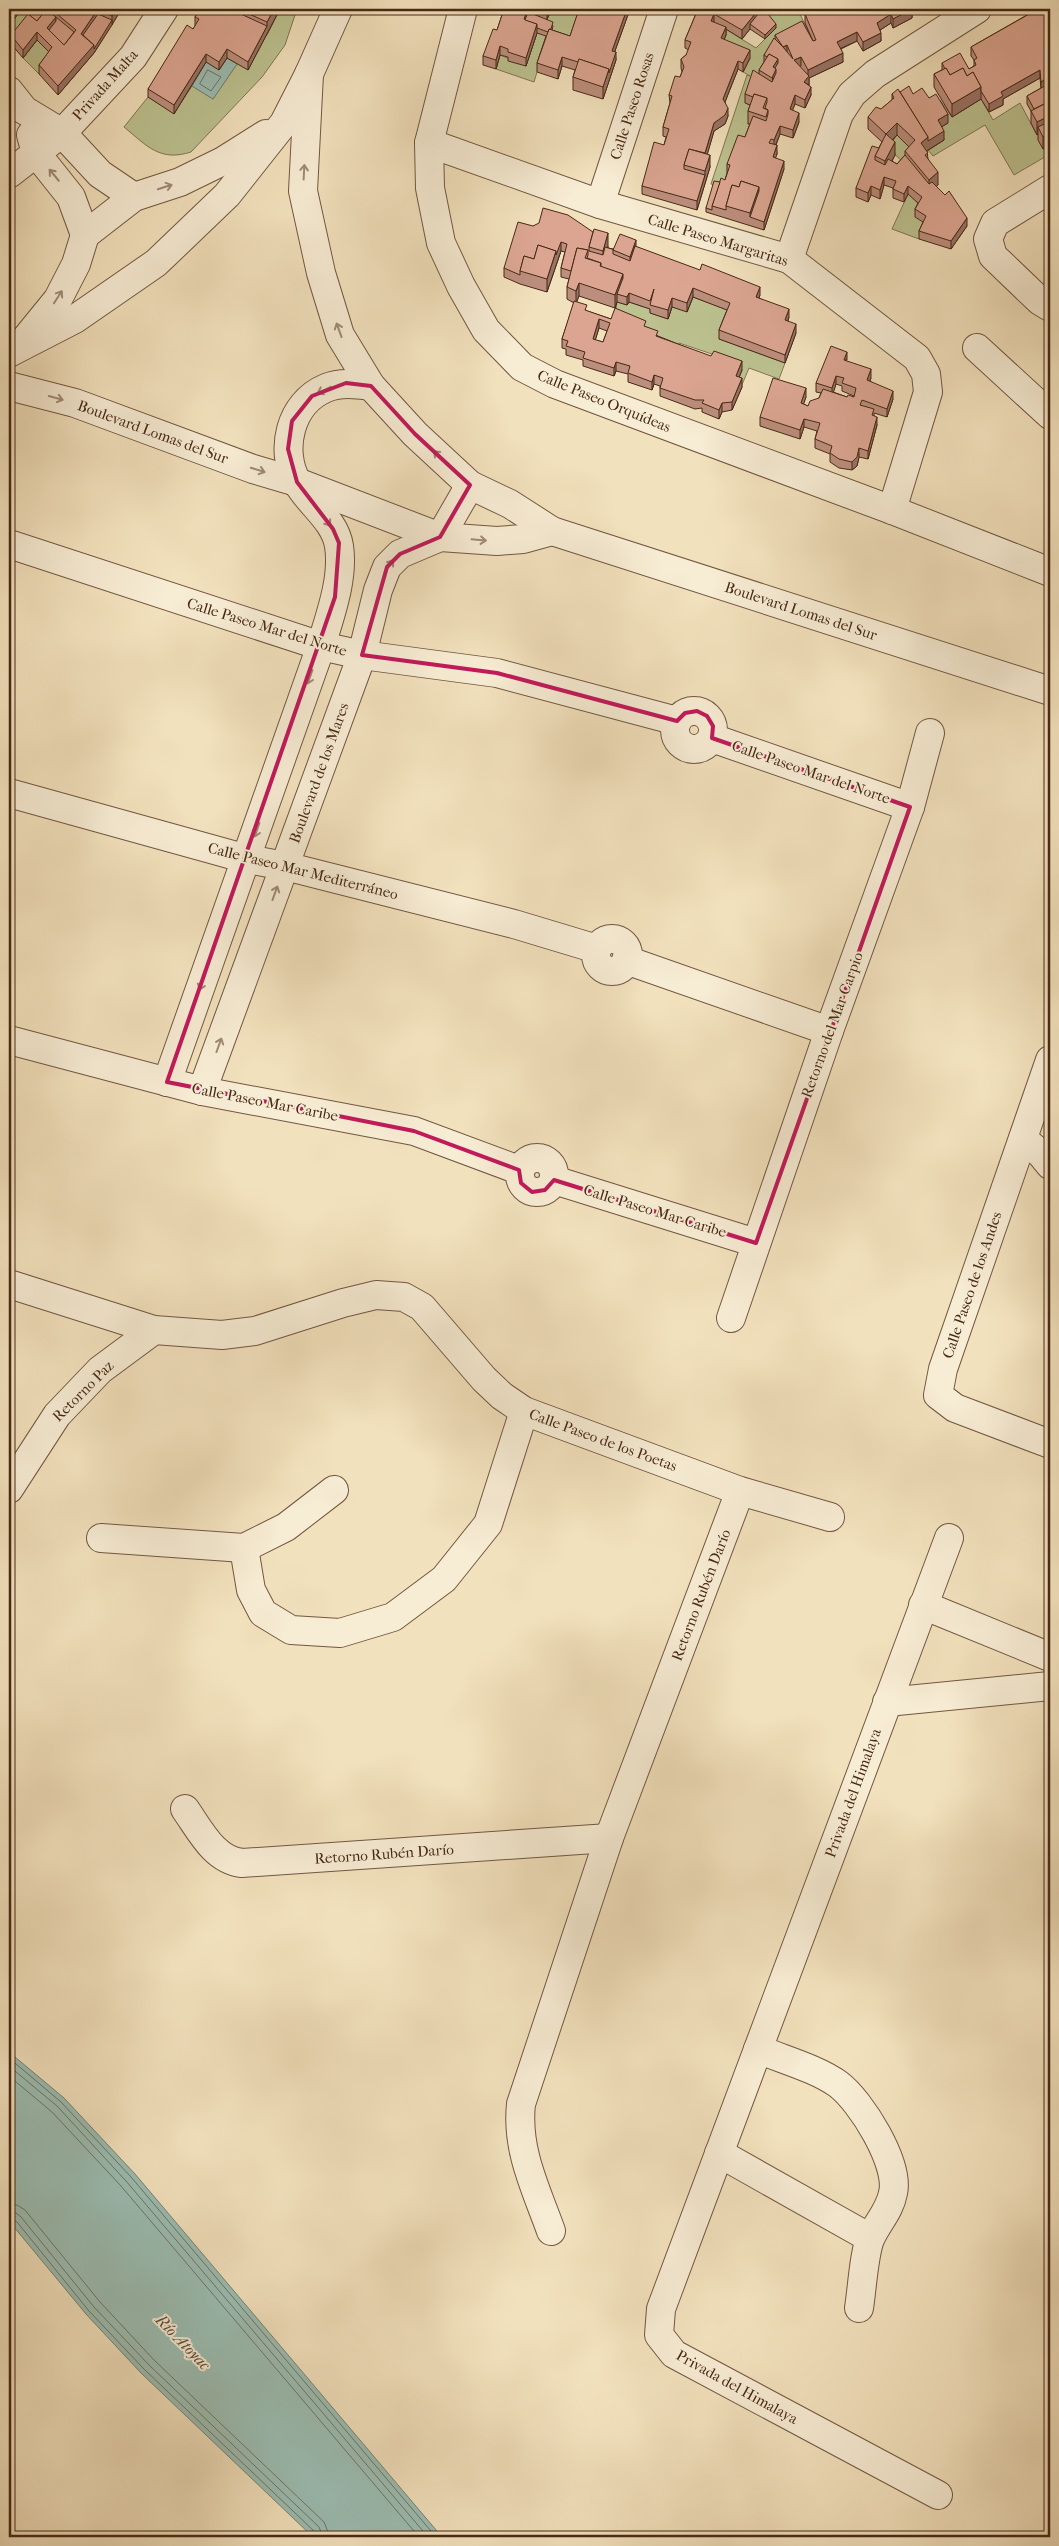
<svg xmlns="http://www.w3.org/2000/svg" width="1059" height="2546" viewBox="0 0 1059 2546" font-family="'IM FELL French Canon',serif">
<style>
.green{fill:#bcc290;stroke:#827653}
.water{fill:#9bbdb2;stroke:#798274}
.lines{fill:none;stroke-linecap:round;stroke-linejoin:round}
.shore{stroke:#717364;stroke-width:1}
.minor-casing{stroke:#725740;stroke-width:30}
.minor{stroke:#f7ecd4;stroke-width:28}
.wall{fill:#bc8e7d;stroke:#472916;fill-rule:evenodd}
.shaded-wall{fill:#997466;stroke:#472916}
.building{fill:#dba591;stroke:#472916;fill-rule:evenodd}
.oneway{stroke:#9f8a75}
.marked{fill:none;stroke:#c2185b;stroke-width:4;stroke-linejoin:round}
.labels{text-anchor:middle;dominant-baseline:central;stroke-width:4;stroke-linejoin:round;paint-order:stroke}
.street-label{font-size:15px;fill:#472916;stroke:#f7ecd4}
.water-label{font-size:16px;font-style:italic;fill:#5c4e3d;stroke:#f7ecd4}
</style>
<rect width="100%" height="100%" fill="#f2e1bd"/>
<filter id="stains"><feTurbulence type="fractalNoise" baseFrequency=".004" numOctaves="4"/><feColorMatrix values="0 0 0 0 .2 0 0 0 0 .09 0 0 0 0 .02 0 0 0 .5 -.17"/></filter>
<radialGradient id="worn" r=".72"><stop offset=".6" stop-color="#630" stop-opacity="0"/><stop offset="1" stop-color="#630" stop-opacity=".3"/></radialGradient>
<g class="green">
<path d="M22,9H39L11,44C2,31 14,19 22,9Z"/>
<path d="M280,9H297L285,45L262,77L191,152C160,162 147,146 124,127L148,97L174,113L192,86L213,99L237,64L267,35Z"/>
<path d="M520,9L547,19L552,9H575L582,11L570,45L537,72L534,82L496,69L500,55L526,66L537,33Z"/>
<path d="M760,9H767L770,14L779,9H793L797,15L800,14L816,48L745,103L754,106L748,124L753,125L727,172L730,173L721,187L711,184L747,75L750,76L743,72L750,58L721,47L714,22L756,48L776,28Z"/>
<path d="M37,40L52,55L39,74L23,58Z"/>
<path d="M981,99L993,120L1020,103L1037,135L1047,130L1050,154L1014,175L985,125L933,156L928,150L944,140L936,103L940,100L952,117Z"/>
<path d="M897,135L915,153L905,164L886,146Z"/>
<path d="M908,194C926,209 929,217 919,239L892,229Z"/>
<path d="M693,297L730,311L719,339L785,363L779,379L749,368L741,387L736,385L742,370L715,355L679,343L676,352L615,316L617,302L627,305L629,302L650,309V313L668,319L672,307Z"/>
</g>
<g class="water">
<path d="M227,58L237,64L213,99L192,86L206,62L219,70Z"/>
<path d="M9,2052L64,2098L135,2174L442,2537H313L141,2373L86,2314L9,2221Z"/>
</g>
<g class="lines">
<g class="shore">
<path d="M208,70L221,77L211,91L200,84Z"/>
<path d="M9,2058L61,2102L131,2177L436,2537"/>
<path d="M9,2066L57,2106L126,2181L428,2537"/>
<path d="M9,2076L52,2112L121,2186L419,2537"/>
<path d="M9,2204L17,2205L25,2210L100,2302L154,2360L324,2522L330,2537"/>
<path d="M9,2211L16,2213L21,2217L94,2307L149,2365L319,2527L323,2537"/>
<path d="M9,2218L17,2222L89,2311L144,2369L315,2532L316,2537"/>
</g>
<defs>
<g id="minor">
<path d="M463,9L429,143L430,188L441,243L461,286L486,330L522,367L555,384L892,510L1050,572"/>
<path d="M309,74L303,191L321,273L340,335L371,386L415,434L470,485L510,504L552,531L1050,691"/>
<path d="M9,91L24,110L62,133L100,174L134,197"/>
<path d="M31,135L36,153L71,197L85,235"/>
<path d="M429,143L600,204L789,259L917,358L926,374L928,392L892,510"/>
<path d="M9,174L62,133L133,57L164,9"/>
<path d="M1050,189L995,223L988,239L993,256L1040,301L1050,307"/>
<path d="M600,204L664,9"/>
<path d="M789,259L839,114L852,94L875,74L977,9"/>
<path d="M23,342L58,299L76,264L85,235L134,197L180,182L223,161L266,134"/>
<path d="M977,348L1050,415"/>
<path d="M9,353L75,319L156,263L227,195L284,123L309,74L338,9"/>
<path d="M9,386L75,403L253,469L297,482L440,537L497,541L523,539L552,531"/>
<path d="M9,544L321,646L362,655L497,673L677,721"/>
<circle cx="694" cy="730" r="19"/>
<path d="M712,738L910,807"/>
<path d="M9,793L247,859L285,866L514,924L597,949"/>
<circle cx="612" cy="955" r="16"/>
<path d="M626,960L829,1031"/>
<path d="M9,1040L202,1091L414,1131L519,1170"/>
<path d="M1050,1060L943,1369L938,1395L955,1408L1050,1444"/>
<path d="M167,1082L321,646C330,615 344,579 339,546C335,520 309,504 297,482C279,450 290,403 326,388C340,382 356,384 371,386"/>
<path d="M202,1091L362,655L378,590L387,567L400,554L440,537L470,485"/>
<path d="M1023,1139L1041,1154L1050,1165"/>
<circle cx="537" cy="1175" r="17"/>
<path d="M554,1180L756,1243"/>
<path d="M9,1284L154,1330L222,1335L255,1331L343,1303L376,1295L404,1297L422,1307L484,1379L502,1396L524,1411L740,1491L830,1517"/>
<path d="M731,1318L829,1031L910,807L930,733"/>
<path d="M9,1489L57,1415L100,1370L154,1330"/>
<path d="M101,1538L244,1548L286,1527L334,1490"/>
<path d="M244,1548L251,1590L263,1613L291,1630L340,1633L393,1617L444,1579L488,1524L524,1411"/>
<path d="M923,1605L1050,1657"/>
<path d="M887,1702L1050,1686"/>
<path d="M185,1809C200,1830 214,1860 242,1863L609,1838"/>
<path d="M758,2049C784,2060 815,2068 838,2084C861,2101 900,2164 893,2193C890,2210 878,2222 871,2237C864,2251 862,2290 859,2308"/>
<path d="M719,2153L870,2238"/>
<path d="M551,2231C536,2189 516,2150 521,2104L609,1838L740,1491"/>
<path d="M938,2495L674,2354L659,2335L661,2309L949,1538"/>
</g>
</defs>
<use href="#minor" class="minor-casing"/>
<use href="#minor" class="minor"/>
</g>
<g class="wall">
<path d="M47,9H119V13L94,53L58,95L39,74V65L49,52L37,40L23,58L11,44V35L30,16L47,10Z"/>
<path d="M199,9H280L248,70L227,58L219,70L206,62L174,114L148,97V89L193,29L195,26V17Z"/>
<path d="M504,9H552L547,19L553,26L552,30L570,36L579,10L575,9H630L615,51L616,60L603,99L573,90V77L575,70L562,66L558,79L537,72V63L546,36L537,33L526,66L508,61V57L500,55L496,69L483,65V56L497,30Z"/>
<path d="M698,9H764L776,28L765,39L750,29L742,39L726,29V35L724,40L750,58L743,72L738,69L725,102L728,116L725,124L714,131L707,154L710,167L697,210L642,194V186L664,145L666,137L663,136V127L670,103L669,95L680,77L682,72L681,68V59L686,55L689,50L685,48V40Z"/>
<path d="M767,9H779L770,14Z"/>
<path d="M815,9H919L912,13V18L893,28L891,23L880,30L881,41L863,51L857,41L841,49L843,62L809,78V85L811,95L805,108L795,104L792,110L799,122L793,138L780,134L776,145L777,154L775,158L784,169L764,230L706,212V208L720,182L725,180L727,173V164L745,137L750,124H748V111L750,105L745,103V94L759,74V70L764,62V55L775,40V35L813,41L805,23V14Z"/>
<path d="M1033,9H1050L1048,50L1050,55V145L1043,149L1038,140V134L1037,135L1031,123V111L1027,104V96L1041,88L1040,78L1003,99V105L989,112L981,99L952,117L934,87V74L942,70V63L969,69L974,66V60L971,56V47L1034,11Z"/>
<path d="M900,92L913,94L929,98L948,123L941,127L944,140L927,151L928,159L938,185L936,186L967,226L951,249L919,239V231L923,222L915,217V209L918,203L908,194L904,202L893,198V188L884,185L880,199L871,195L868,202L856,197V188L882,142L868,129V117L881,109L892,100V94ZM897,135L909,147L905,151V155L897,164L892,161L895,155L893,140Z"/>
<path d="M533,226L608,246V248L613,249L636,247L760,295L759,298L789,317L788,321L796,333L785,363L719,339V330L727,310L693,297L687,312L672,307L668,319L650,313V309L629,302L627,305L617,302L615,308L579,296L576,302L587,311L611,319L646,327L658,336L742,370L739,377L742,387L732,410L722,412L719,419L702,412V408L695,409L660,396V386L654,384L652,390L628,382V374L616,371L614,376L583,366V360L566,355V349L562,348V339L574,303L567,299V287L569,279L561,277V268L565,252L561,251L547,292L520,284L504,277V268ZM599,328L607,331L603,342L595,340Z"/>
<path d="M847,361L871,378L870,381L893,399L887,417L874,413V415L877,425L868,459L859,457L857,466L852,470L839,468L830,462V454L815,448V439L817,431L804,427L800,439L760,426V417L806,397L803,404L808,406L819,398L821,393L816,392V383ZM836,384L842,386V391L854,396V397H847L833,392Z"/>
</g>
<g class="shaded-wall">
<path d="M15,9H22L9,26V17Z"/>
<path d="M98,9V18L83,40L81,34Z"/>
<path d="M117,9H119V13L112,25V16Z"/>
<path d="M274,9H280L248,70V62L267,26V22Z"/>
<path d="M528,9V17L525,24L524,19Z"/>
<path d="M548,9H552L547,19V11Z"/>
<path d="M627,9H630L612,59V51Z"/>
<path d="M759,9H763L750,24V29L742,39V30Z"/>
<path d="M770,9H779L770,14Z"/>
<path d="M910,9H919L912,13V18L893,28V19Z"/>
<path d="M714,14V22L711,21Z"/>
<path d="M891,14V23L877,32V23Z"/>
<path d="M56,17V25L47,33V28Z"/>
<path d="M112,20V25L94,53L58,95V86Z"/>
<path d="M537,24V33L526,66V58Z"/>
<path d="M776,24V28L765,39V35Z"/>
<path d="M726,27V35L721,47V38Z"/>
<path d="M37,32V40L23,58V50Z"/>
<path d="M857,32V41L837,50V42Z"/>
<path d="M881,33V41L863,51V42Z"/>
<path d="M1050,40V49L1044,52V44Z"/>
<path d="M787,45V54L783,47Z"/>
<path d="M500,46V55L496,69V60Z"/>
<path d="M227,49V58L219,70V62Z"/>
<path d="M750,50V58L743,72V63Z"/>
<path d="M616,52V60L603,99V87L609,69Z"/>
<path d="M843,53V62L809,78V85L804,82L808,77V70Z"/>
<path d="M206,54V62L174,114V105Z"/>
<path d="M562,57V66L558,79V70Z"/>
<path d="M801,57V66L794,68V60Z"/>
<path d="M778,59V72L772,90L773,67Z"/>
<path d="M738,61V69L723,107V99Z"/>
<path d="M1040,70V78L1003,99V105L989,112V104L1001,92Z"/>
<path d="M1050,76V84L1041,90V82Z"/>
<path d="M811,87V95L805,108V100Z"/>
<path d="M981,87V99L952,117V104Z"/>
<path d="M795,95V104L790,117V109Z"/>
<path d="M728,108V116L725,124L714,131L704,166V157L714,123Z"/>
<path d="M799,113V122L793,138V130Z"/>
<path d="M948,114V123L938,129V120Z"/>
<path d="M1047,117V130L1038,127V134L1037,135V122Z"/>
<path d="M897,123V135L886,146V134Z"/>
<path d="M780,126V134L774,149V140Z"/>
<path d="M944,131V140L928,150L921,156V143L928,137Z"/>
<path d="M1050,133V145L1043,149V137Z"/>
<path d="M895,142V155L885,174V161Z"/>
<path d="M777,145V154L773,165V157Z"/>
<path d="M710,155V167L697,210V201L705,175V171Z"/>
<path d="M784,161V169L764,230V222Z"/>
<path d="M938,172V185L929,193V180Z"/>
<path d="M884,177V185L880,199V190Z"/>
<path d="M871,186V195L868,202V193Z"/>
<path d="M908,186V194L904,202V194Z"/>
<path d="M759,187V199L750,217V213Z"/>
<path d="M967,218V226L951,249V241Z"/>
<path d="M608,233V246L603,264V251Z"/>
<path d="M636,240V253L630,269V257Z"/>
<path d="M561,242V251L547,292V279L556,251Z"/>
<path d="M623,274V287L617,294V302L615,308V295Z"/>
<path d="M579,283V296L576,304V291Z"/>
<path d="M760,287V295L756,305V297Z"/>
<path d="M693,288V297L687,312V303Z"/>
<path d="M629,293V302L627,305V297Z"/>
<path d="M672,298V307L668,319V310Z"/>
<path d="M789,309V317L785,329V320Z"/>
<path d="M599,319V328L593,348V339Z"/>
<path d="M796,324V333L785,363V355Z"/>
<path d="M847,352V360H844Z"/>
<path d="M742,361V370L736,385V376Z"/>
<path d="M616,362V371L614,376V368Z"/>
<path d="M871,369V378L867,388V380Z"/>
<path d="M654,375V384L652,390V382Z"/>
<path d="M836,376V384L832,397V388Z"/>
<path d="M742,378V387L732,410V402Z"/>
<path d="M806,388V397L801,412V403Z"/>
<path d="M893,391V399L887,417V409Z"/>
<path d="M722,403V412L719,419V410Z"/>
<path d="M877,417V425L868,459V451Z"/>
<path d="M804,419V427L800,439V430Z"/>
<path d="M859,448V457L857,466L852,470V462Z"/>
</g>
<g class="building">
<path d="M9,9H15L9,17Z"/>
<path d="M35,9H46L54,15L46,10L37,21L30,16Z"/>
<path d="M51,9H117L112,16L98,9L81,34L94,45L58,86L39,65L52,47L37,32L23,50L11,35L28,14L37,21L46,10L56,17L47,28L64,45L76,30Z"/>
<path d="M199,9H230L267,26L248,62L227,49L219,62L206,54L174,105L148,89L187,25L193,29L199,19L195,17Z"/>
<path d="M238,9H274L267,22Z"/>
<path d="M504,9H528L524,19L537,24L526,58L508,52V49L500,46L496,60L483,56L493,29L497,30Z"/>
<path d="M579,9H627L612,51L616,52L609,73V69L579,59L578,62L562,57L558,70L537,63L549,29L570,36Z"/>
<path d="M698,9H702L714,14L707,9H759L742,30L714,14L711,21L726,27L721,38L750,50L743,63L738,61L723,99L728,108L725,115L714,123L705,153L689,149L684,165V169L705,175L697,201L642,186L654,142L664,145L669,129L663,127L672,96L669,95L675,76L680,77L684,67L681,59L686,55L691,42L685,40Z"/>
<path d="M762,9H764L776,24L765,35L750,24Z"/>
<path d="M815,9H912L893,19L891,14L877,23L881,33L863,42L857,32L837,42L843,53L808,70L801,57L794,60L809,76L804,82L811,87L805,100L795,95L790,109L799,113L793,130L780,126L774,140L771,139L769,143L777,145L773,157L784,161L764,222L750,217L759,191V187L741,181L739,187L732,185L726,206V210L712,206L721,178L725,180L730,165L727,164L738,135L745,137L753,116L766,121L768,114V110L765,108L767,102V98L754,94L753,97L745,94L753,70L772,82L776,73V69L775,68L778,63V59L769,54L767,57L764,55L774,38L783,47L775,35L802,21L813,41L816,40L805,14ZM787,45L793,59L783,47Z"/>
<path d="M1038,9H1050V40L1044,44L1050,55V76L1041,82L1040,70L1001,92L1003,96L989,104L981,91V87L973,72L967,76L963,68L950,75L946,68L945,69L942,63L960,53L969,69L976,65L974,60L977,58L971,47Z"/>
<path d="M528,12L553,22L551,29H549L548,32L537,28V24L525,20Z"/>
<path d="M98,14L112,20L94,49V45L83,35Z"/>
<path d="M56,17L74,32L64,45L49,30L56,21Z"/>
<path d="M769,54L778,59L773,67L776,69L772,78L759,70Z"/>
<path d="M579,59L609,69L603,87L573,77Z"/>
<path d="M946,68L950,75L963,68L967,76L973,72L981,87L952,104L934,74Z"/>
<path d="M1050,83V102V101L1034,109L1027,96Z"/>
<path d="M909,86L913,94L922,88L929,98L936,94L948,114L938,120L944,131L928,141V137L900,92Z"/>
<path d="M898,89L928,137L921,143L928,153L925,155L938,172L929,180L905,151L915,140L897,123L886,134L868,117L876,107L881,109L894,98L892,94Z"/>
<path d="M754,94L767,98L763,108L768,110L766,117L748,111Z"/>
<path d="M1050,101V133L1043,137L1038,127L1049,122L1047,117L1037,122L1031,111Z"/>
<path d="M886,134L895,142L885,161L875,156Z"/>
<path d="M872,146L879,148L875,156V160L885,165L888,159L897,164L905,155L929,184L932,182L945,195L949,191L967,218L951,241L919,231L926,216L915,209L922,197L908,186L904,194L893,189L896,181L884,177L880,190L871,186L868,193L856,188Z"/>
<path d="M689,149L710,155L705,171L684,165Z"/>
<path d="M714,181L720,182L712,206V210L706,208Z"/>
<path d="M741,181L759,187L750,213L726,206L732,185L739,187Z"/>
<path d="M543,208L568,215L593,232L589,247V251L603,255L605,247L615,250H613V254L630,261L635,246L700,270L702,264L760,287L756,297L789,309L785,320L796,324L785,355L719,330L730,303L693,288L687,303L672,298L668,310L650,305L654,289L650,301L629,293L627,297L617,294L623,278V274L601,267V263L587,258L588,255V250L577,248L571,271L561,268L567,244L561,242L556,255V251L538,245L534,259L524,256L520,271V275L504,268L518,222L533,226L539,223Z"/>
<path d="M594,229L608,233L603,251L589,247Z"/>
<path d="M620,234L636,240L630,257L613,250Z"/>
<path d="M538,245L556,251L547,279L520,271L524,256L534,259Z"/>
<path d="M577,248L588,250L585,258L601,263L600,266L623,274L615,295L579,283L576,291L567,287Z"/>
<path d="M574,301L587,305L585,310L611,319L615,308L646,321L644,326L658,331L656,336L711,356L714,351L742,361L736,376L742,378L732,402L722,403L719,410L702,403L704,400H695L660,388L663,378L654,375L652,382L628,373L630,366L616,362L614,368L583,358L585,352L566,346L568,341L562,339ZM599,319L610,323L603,342L593,339Z"/>
<path d="M831,346L847,352L844,360L871,369L867,380L893,391L887,409L862,400L860,405L874,409L872,415L877,417L868,451L859,448L857,457L852,462L839,459L830,453L832,446L815,439L820,423L804,419L800,430L760,417L773,378L806,388L801,403L808,406L810,401L819,398L823,389L847,397L848,395L854,397L856,388L842,383L844,378L836,376L832,388L816,383Z"/>
</g>
<defs><path id="oneway-shaft" d="M-6 0H5M1.5-3L5.5 0L1.5 3" fill="none" stroke-width="1.6" stroke-linecap="round" stroke-linejoin="round" transform="scale(1.25)"/></defs>
<g class="oneway">
<use href="#oneway-shaft" transform="translate(304 172) rotate(-87)"/>
<use href="#oneway-shaft" transform="translate(54 175) rotate(-130)"/>
<use href="#oneway-shaft" transform="translate(165 187) rotate(-18)"/>
<use href="#oneway-shaft" transform="translate(58 297) rotate(-57)"/>
<use href="#oneway-shaft" transform="translate(339 330) rotate(-110)"/>
<use href="#oneway-shaft" transform="translate(324 390) rotate(155)"/>
<use href="#oneway-shaft" transform="translate(56 398) rotate(15)"/>
<use href="#oneway-shaft" transform="translate(439 456) rotate(-137)"/>
<use href="#oneway-shaft" transform="translate(258 470) rotate(17)"/>
<use href="#oneway-shaft" transform="translate(326 520) rotate(53)"/>
<use href="#oneway-shaft" transform="translate(479 540) rotate(5)"/>
<use href="#oneway-shaft" transform="translate(389 566) rotate(-55)"/>
<use href="#oneway-shaft" transform="translate(310 677) rotate(109)"/>
<use href="#oneway-shaft" transform="translate(257 830) rotate(109)"/>
<use href="#oneway-shaft" transform="translate(275 893) rotate(-70)"/>
<use href="#oneway-shaft" transform="translate(202 983) rotate(110)"/>
<use href="#oneway-shaft" transform="translate(219 1045) rotate(-70)"/>
</g>
<path class="marked" d="M346,383L371,386L415,434L470,485L440,537L400,554L387,567L362,655L497,673L677,721L685,713L697,711L707,716L713,726L712,738L910,807L756,1243L554,1180L545,1190L532,1192L521,1183L519,1170L414,1131L167,1082L335,597L339,543L333,529L297,482L288,449L292,421L312,396Z"/>
<g class="labels">
<g class="street-label">
<text transform="translate(105 85) rotate(-48)">Privada Malta</text>
<text transform="translate(632 106) rotate(-72)">Calle Paseo Rosas</text>
<text transform="translate(718 240) rotate(17)">Calle Paseo Margaritas</text>
<text transform="translate(604 401) rotate(22)">Calle Paseo Orquídeas</text>
<text transform="translate(153 432) rotate(20)">Boulevard Lomas del Sur</text>
<text transform="translate(801 611) rotate(18)">Boulevard Lomas del Sur</text>
<text transform="translate(267 627) rotate(17)">Calle Paseo Mar del Norte</text>
<text transform="translate(811 772) rotate(19)">Calle Paseo Mar del Norte</text>
<text transform="translate(319 773) rotate(-70)">Boulevard de los Mares</text>
<text transform="translate(303 871) rotate(14)">Calle Paseo Mar Mediterráneo</text>
<text transform="translate(832 1025) rotate(-70)">Retorno del Mar Carpio</text>
<text transform="translate(265 1102) rotate(11)">Calle Paseo Mar Caribe</text>
<text transform="translate(655 1211) rotate(17)">Calle Paseo Mar Caribe</text>
<text transform="translate(972 1285) rotate(-71)">Calle Paseo de los Andes</text>
<text transform="translate(83 1391) rotate(-45)">Retorno Paz</text>
<text transform="translate(603 1440) rotate(20)">Calle Paseo de los Poetas</text>
<text transform="translate(701 1595) rotate(-69)">Retorno Rubén Darío</text>
<text transform="translate(853 1793) rotate(-70)">Privada del Himalaya</text>
<text transform="translate(384 1854) rotate(-4)">Retorno Rubén Darío</text>
<text transform="translate(737 2387) rotate(29)">Privada del Himalaya</text>
</g>
<g class="water-label">
<text transform="translate(183 2342) rotate(46)">Río Atoyac</text>
</g>
</g>
<rect width="1059" height="2546" fill="none" stroke="#f2e1bd" stroke-width="30"/>
<rect x="10" y="10" width="1039" height="2526" fill="none" stroke="#472916" stroke-width="2.5"/>
<rect x="15" y="15" width="1029" height="2516" fill="none" stroke="#472916"/>
<rect width="100%" height="100%" filter="url(#stains)"/>
<rect width="100%" height="100%" fill="url(#worn)"/>
</svg>
